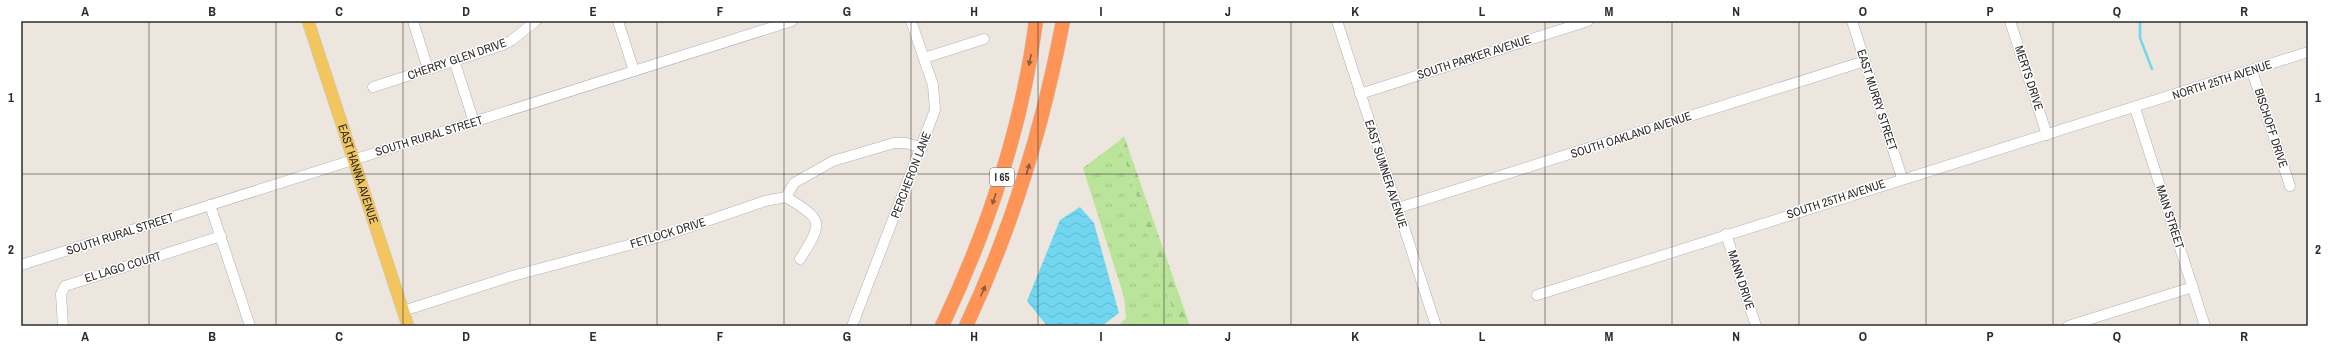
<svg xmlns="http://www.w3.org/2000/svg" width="2329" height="347" viewBox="0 0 2329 347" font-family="'Archivo Narrow',sans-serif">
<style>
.grass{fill:url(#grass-tufts)}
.forest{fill:url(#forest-firs)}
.water{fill:url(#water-waves)}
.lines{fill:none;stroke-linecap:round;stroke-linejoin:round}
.stream{stroke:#71d7f0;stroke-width:2.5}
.minor-casing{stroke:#aeb2bc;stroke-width:11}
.major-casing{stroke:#c8c8c8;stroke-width:13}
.highway-casing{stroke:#c8c8c8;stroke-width:15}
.minor{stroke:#fff;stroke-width:10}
.major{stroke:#f2c55e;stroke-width:12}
.highway{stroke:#ff9457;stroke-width:14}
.oneway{fill:#8b5b3f}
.grid{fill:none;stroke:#2c2c2c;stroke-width:1;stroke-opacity:0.55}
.labels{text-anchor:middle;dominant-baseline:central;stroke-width:3;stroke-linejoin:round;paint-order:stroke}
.shield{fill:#fff;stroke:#6b6b6b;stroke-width:1}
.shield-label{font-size:11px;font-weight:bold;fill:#2c2c2c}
.street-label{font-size:12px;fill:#2c2c2c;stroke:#fff}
.neatline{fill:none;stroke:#2c2c2c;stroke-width:1.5}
.grid-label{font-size:13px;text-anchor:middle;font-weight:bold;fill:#2c2c2c}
</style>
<defs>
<pattern id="grass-tufts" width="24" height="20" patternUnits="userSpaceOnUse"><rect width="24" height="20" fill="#b9e49a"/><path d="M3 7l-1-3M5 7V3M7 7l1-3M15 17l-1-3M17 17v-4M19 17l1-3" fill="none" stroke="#9fc485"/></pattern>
<pattern id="forest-firs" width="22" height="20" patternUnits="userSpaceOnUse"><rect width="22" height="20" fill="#b9e49a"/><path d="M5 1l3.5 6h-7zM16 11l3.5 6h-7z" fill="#9fc485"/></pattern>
<pattern id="water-waves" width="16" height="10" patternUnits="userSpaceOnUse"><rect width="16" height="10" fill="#71d7f0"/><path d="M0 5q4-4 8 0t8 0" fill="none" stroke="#62b9ce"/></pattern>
</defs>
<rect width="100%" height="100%" fill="#ede6de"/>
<path class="grass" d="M1119,141L1178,326H1118L1126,318L1124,297L1083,168Z"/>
<path class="forest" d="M1124,136L1190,326H1178L1119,141Z"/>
<path class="water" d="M1080,207L1094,223L1119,313L1102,326H1047L1027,301L1060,220Z"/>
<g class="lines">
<path class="stream" d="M2140,21V38L2152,69"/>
<defs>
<g id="minor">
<path d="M413,21L428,69"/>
<path d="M618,21L634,71"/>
<path d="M1337,21L1436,326"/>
<path d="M1852,21L1902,178"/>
<path d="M2010,21L2047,135"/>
<path d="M924,58L984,39"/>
<path d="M454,60L474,122"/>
<path d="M2252,71L2290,186"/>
<path d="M373,87L503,45L512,40L536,21"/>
<path d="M1360,94L1588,21"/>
<path d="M2135,108L2205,326"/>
<path d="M786,197C823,220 824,221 800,259"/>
<path d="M210,205L250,326"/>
<path d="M1398,208L1865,61"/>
<path d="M1726,234L1756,326"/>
<path d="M21,265L792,21"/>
<path d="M1537,295L2308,52"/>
<path d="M403,311L509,277L666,235L765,201L786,197L794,183L833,161L894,143H906L922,148"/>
<path d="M63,326L61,294L65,286L221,236"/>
<path d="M852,326L935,110L933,85L911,21"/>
<path d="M2068,326L2193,287"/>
</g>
<g id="major">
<path id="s1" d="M308,21L408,326"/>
</g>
<g id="highway">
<path d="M942,326C988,229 1022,128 1036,21"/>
<path d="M966,326C1012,228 1043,127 1063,21"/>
</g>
</defs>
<use href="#minor" class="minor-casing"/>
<use href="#major" class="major-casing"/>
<use href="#highway" class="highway-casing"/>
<use href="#minor" class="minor"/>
<use href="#major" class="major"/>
<use href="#highway" class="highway"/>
</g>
<defs><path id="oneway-solid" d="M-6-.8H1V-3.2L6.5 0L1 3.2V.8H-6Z"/></defs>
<g class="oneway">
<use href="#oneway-solid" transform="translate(1030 60) rotate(101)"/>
<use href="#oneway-solid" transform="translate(1028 169) rotate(-74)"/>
<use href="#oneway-solid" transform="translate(994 199) rotate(109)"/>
<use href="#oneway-solid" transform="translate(983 291) rotate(-66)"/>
</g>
<path class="grid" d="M149,21V326M276,21V326M403,21V326M530,21V326M657,21V326M784,21V326M911,21V326M1038,21V326M1164,21V326M1291,21V326M1418,21V326M1545,21V326M1672,21V326M1799,21V326M1926,21V326M2053,21V326M2180,21V326M21,174H2308"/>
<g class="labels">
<rect class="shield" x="990" y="168" width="24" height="18" rx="3"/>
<g class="shield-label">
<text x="1002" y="177">I 65</text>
</g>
<g class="street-label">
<text transform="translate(1474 57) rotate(-18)">SOUTH PARKER AVENUE</text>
<text transform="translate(457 59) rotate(-19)">CHERRY GLEN DRIVE</text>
<text transform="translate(2029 78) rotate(72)">MERTS DRIVE</text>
<text transform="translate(2222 80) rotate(-18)">NORTH 25TH AVENUE</text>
<text transform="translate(1877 100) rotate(72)">EAST MURRY STREET</text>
<text transform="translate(2271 128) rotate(72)">BISCHOFF DRIVE</text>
<text transform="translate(1631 135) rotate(-18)">SOUTH OAKLAND AVENUE</text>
<text transform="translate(429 136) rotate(-17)">SOUTH RURAL STREET</text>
<text stroke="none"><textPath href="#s1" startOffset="161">EAST HANNA AVENUE</textPath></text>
<text transform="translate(1386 174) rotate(72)">EAST SUMNER AVENUE</text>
<text transform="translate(911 175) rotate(-69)">PERCHERON LANE</text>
<text transform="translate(1836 199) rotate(-18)">SOUTH 25TH AVENUE</text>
<text transform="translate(2170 217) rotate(72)">MAIN STREET</text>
<text transform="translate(668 233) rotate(-17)">FETLOCK DRIVE</text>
<text transform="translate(120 234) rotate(-18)">SOUTH RURAL STREET</text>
<text transform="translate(123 267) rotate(-17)">EL LAGO COURT</text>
<text transform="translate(1741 280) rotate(72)">MANN DRIVE</text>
</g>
</g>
<rect width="2329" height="347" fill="none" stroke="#ffffff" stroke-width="44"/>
<rect x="22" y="22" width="2285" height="303" class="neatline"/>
<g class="grid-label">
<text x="85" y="16">A</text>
<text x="212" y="16">B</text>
<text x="339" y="16">C</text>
<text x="466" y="16">D</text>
<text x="593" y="16">E</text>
<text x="720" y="16">F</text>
<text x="847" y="16">G</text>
<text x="974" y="16">H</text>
<text x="1101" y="16">I</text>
<text x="1228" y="16">J</text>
<text x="1355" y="16">K</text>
<text x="1482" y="16">L</text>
<text x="1609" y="16">M</text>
<text x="1736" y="16">N</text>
<text x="1863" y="16">O</text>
<text x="1990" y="16">P</text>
<text x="2117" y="16">Q</text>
<text x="2244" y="16">R</text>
<text x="11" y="102">1</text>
<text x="2318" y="102">1</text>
<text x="11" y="254">2</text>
<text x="2318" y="254">2</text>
<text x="85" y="341">A</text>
<text x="212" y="341">B</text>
<text x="339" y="341">C</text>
<text x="466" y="341">D</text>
<text x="593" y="341">E</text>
<text x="720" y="341">F</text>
<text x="847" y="341">G</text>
<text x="974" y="341">H</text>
<text x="1101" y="341">I</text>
<text x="1228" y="341">J</text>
<text x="1355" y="341">K</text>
<text x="1482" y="341">L</text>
<text x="1609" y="341">M</text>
<text x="1736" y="341">N</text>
<text x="1863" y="341">O</text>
<text x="1990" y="341">P</text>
<text x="2117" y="341">Q</text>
<text x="2244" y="341">R</text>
</g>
</svg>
